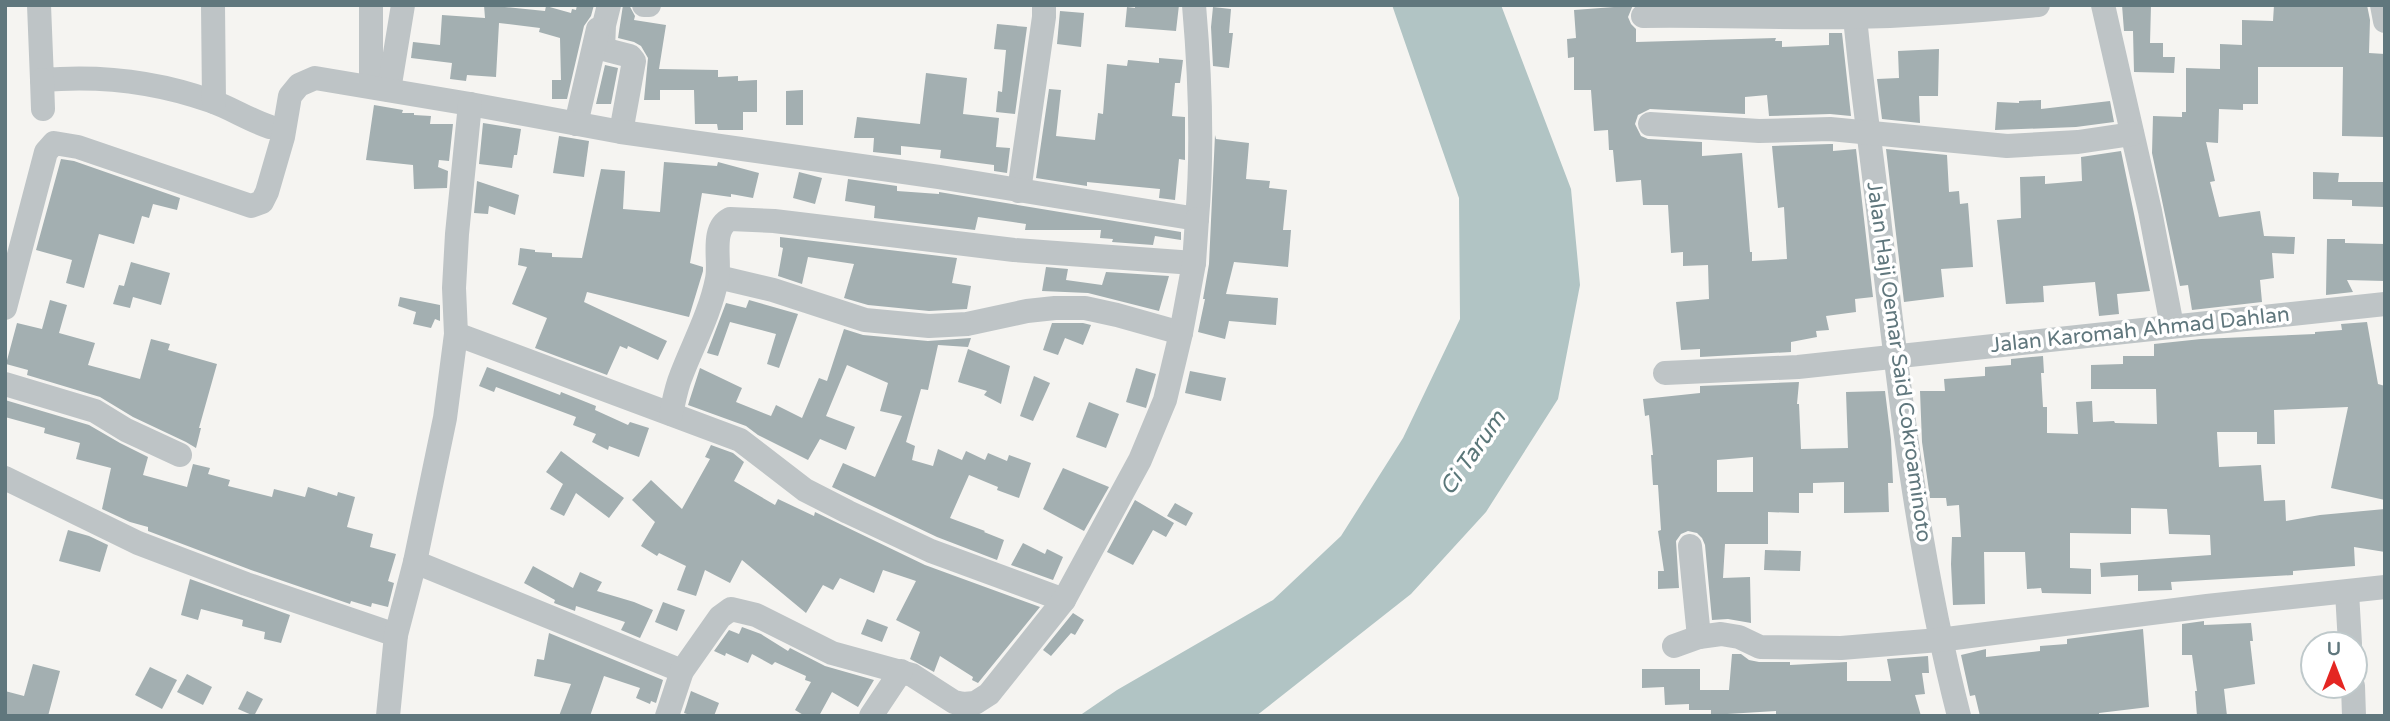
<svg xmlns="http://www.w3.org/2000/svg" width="2390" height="721" viewBox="0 0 2390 721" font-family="'Varela Round',sans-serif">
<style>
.water{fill:#b1c4c4}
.building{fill:#a3afb1;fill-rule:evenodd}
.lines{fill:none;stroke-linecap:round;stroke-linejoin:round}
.minor{stroke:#bec4c6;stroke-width:24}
.labels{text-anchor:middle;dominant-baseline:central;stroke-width:7;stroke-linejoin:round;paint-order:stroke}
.street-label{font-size:21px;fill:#60777d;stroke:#fff}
.water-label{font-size:23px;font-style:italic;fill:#5a7779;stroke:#fff}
</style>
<rect width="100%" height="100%" fill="#f5f4f1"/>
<path class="water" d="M1392,5H1501L1571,189L1580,285L1558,399L1486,512L1411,594L1256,716H1079L1117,690L1273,600L1341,536L1403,438L1460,319L1459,198Z"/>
<g class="building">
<path d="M484,5L545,11L546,6L571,13L572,9L576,10L577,5H594L591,16L584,26L567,99H552V80H561L560,38L539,32L540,28L499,23L496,77L467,75L466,81L450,79L452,63L411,58L413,42L440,45L442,15L485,18Z"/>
<path d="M623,5H629L635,16L634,20L666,25L659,69L718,70V77L738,76V81L757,80V112H743V130H718L717,124H695L694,90H660V100H644L648,58L641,46L634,42L618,38Z"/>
<path d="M1135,5H1179L1176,31L1125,27L1127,7L1135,8Z"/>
<path d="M1614,5H1633L1628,17L1631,24L1636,29V42L1776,38L1775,41H1782V47L1829,45V33H1842L1851,116L1830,114L1769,116L1767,95L1745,97V114L1650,109L1638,115L1635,124L1641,136L1648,139L1702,142V156L1742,153L1750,252H1752V261L1787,259L1784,207L1778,208L1772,146L1830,144H1833V151L1856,149L1873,297L1855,299L1856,312L1826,316L1829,330L1816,331L1817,337L1791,342V352L1700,357V349L1681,350L1676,302L1709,299L1708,265L1683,266V252L1671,253L1668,205H1643L1641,180L1616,182L1613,150H1609L1608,130L1594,131L1591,90H1574V57L1568,58L1567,39L1576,38L1574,10L1614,7Z"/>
<path d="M2122,5H2151L2150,43H2163V57H2175L2174,73L2134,72L2133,31H2124Z"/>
<path d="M2274,5H2367L2370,20L2369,53L2385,54V137L2342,136L2343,67H2258V104H2243V110L2219,109L2218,143L2206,142L2215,181L2210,182L2219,217L2260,211L2264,236L2295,237L2294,254L2272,253L2274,278L2260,280L2262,302L2192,310L2188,285L2180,286L2152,153L2153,116L2182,117V112H2186V68L2220,69V44L2242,45V20L2273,21Z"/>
<path d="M1213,7L1231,9L1229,33H1233L1229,68L1213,66L1211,27Z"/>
<path d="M1060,11L1084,13L1081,47L1057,44Z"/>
<path d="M997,24L1027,27L1015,114L996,112L998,91L1002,92L1006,50L994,49Z"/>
<path d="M1939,49L1938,96H1919L1920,123L1882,119L1877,79L1899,78L1898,51Z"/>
<path d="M1159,58L1183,60L1180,83H1175L1172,116L1185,117V160L1179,159L1175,200L1159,198L1160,189L1087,182V186L1036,178L1049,89L1061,90L1056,136L1095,140L1098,113L1103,114L1107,64L1127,66L1128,60L1159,63Z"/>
<path d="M605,65L618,68L611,104H596Z"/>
<path d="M926,73L967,78L963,114L999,118L996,147L1010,148L1007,173L994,171V165L940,158L941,150L901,146V155L873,152L874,138H854L857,117L920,124Z"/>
<path d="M803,90V125H786V91Z"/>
<path d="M2041,100V109L2110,101L2114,122L2076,127L1995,130L1997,102L2019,103V101Z"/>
<path d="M374,105L403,110L402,113H414V115L431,116L430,124H453L449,161L439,160L438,167L448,171L447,188L414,189L413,165L366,160Z"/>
<path d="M483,123L521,129L517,155H514L512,168L479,164Z"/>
<path d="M1215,135L1216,139L1249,143L1246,179L1270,181L1269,188L1287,190L1283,230H1291L1288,267L1234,262L1226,294L1278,298L1276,325L1229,321L1225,339L1198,332L1205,299H1203L1209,264Z"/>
<path d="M559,136L589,141L584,177L553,173Z"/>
<path d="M1886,149L1947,155L1949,192L1959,191L1960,204L1968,203L1973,267L1941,269L1944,297L1904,302Z"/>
<path d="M2121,151L2150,291L2117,294L2119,314L2099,316L2095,282L2043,286L2044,302L2006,304L1997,220L2021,218L2020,177L2045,176V184L2082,181L2081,157Z"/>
<path d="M61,159L74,161L180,198L177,210L153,204L149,218L142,216L134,244L99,234L84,288L66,283L72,260L36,250Z"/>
<path d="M664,162L717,166L718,162L759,173L753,198L731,194V197L702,193L690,263L703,267V271L689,317L587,292L584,302L667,341L658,360L628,346L627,349L620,346L607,375L535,348L547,318L512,304L527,267L518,265L520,248L535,250V252L552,253V257L582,258L601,169L625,171L623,209L660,212Z"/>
<path d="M799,172L822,178L815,204L793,198Z"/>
<path d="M2313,172L2339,173L2338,182H2385V207L2352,206V200L2313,199Z"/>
<path d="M848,179L897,186V191L939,194V192L1181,232V240L1155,236L1153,245L1112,242L1113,239L1100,238L1101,230H1025L1026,224L978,217L975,230L874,218L875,206L845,201Z"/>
<path d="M477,181L519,195L515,215L489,206L488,214L474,213Z"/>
<path d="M780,237L957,258L952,283L971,286L967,309L929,311L868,305L844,298L854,264L808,257L802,284L778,276L783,248L780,247Z"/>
<path d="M2327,239H2345V243L2385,244V281L2347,280L2353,292L2326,295Z"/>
<path d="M131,262L170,273L161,305L133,297L130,308L113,304L119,285L124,286Z"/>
<path d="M1046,267L1068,269L1066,280L1102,285L1106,272L1169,276L1159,311L1088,293L1042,291Z"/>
<path d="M400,297L440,305V321L435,319L431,328L413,324L416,312L398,306Z"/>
<path d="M50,300L67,305L59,333L95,343L88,365L140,379L151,339L170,344L168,350L217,364L199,428H201L196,448L186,442L133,417L100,397L27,375L28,370L6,364L17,323L42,329Z"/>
<path d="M749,300L798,314L779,368L767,364L776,334L730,322L718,356L707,353L726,303L746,308Z"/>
<path d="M2367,322L2378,384L2385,386V500L2331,488L2348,407L2274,410L2275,444H2257V432H2217L2219,467L2261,465L2264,501L2285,500L2286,521L2320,515L2385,509V552L2354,547L2355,566L2293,571V575L2171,582L2172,590L2138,591V575L2101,577L2100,563L2211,555L2210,535L2169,534L2167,509L2131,508V534L2070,533V568L2091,569V594L2042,593L2041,588L2027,589L2025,552H1984L1985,604L1953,605L1951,564L1952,537H1961L1959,505L1947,506L1946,498H1930L1922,442L1920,391H1945L1944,379L1985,376V367L2011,365V359L2043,356L2044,373H2041L2043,407H2047V433L2078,434L2076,402L2092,401L2093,422L2114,421L2115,423L2157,424L2156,389H2091V365L2123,364V356H2154V344L2201,339L2315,334V332L2342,330L2341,324Z"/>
<path d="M1052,323H1083L1091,325L1083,345L1065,338L1058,355L1043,350Z"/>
<path d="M844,329L863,335L928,341L971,338L968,347L938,345L928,390L921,389L906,442L915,446L912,460L933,466L938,449L962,460L966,451L985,460L988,453L1007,461L1009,455L1031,463L1019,498L997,490L998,487L969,475L950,518L985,531L984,532L1004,540L997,560L937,537L832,487L843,463L875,477L902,416L880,411L888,383L847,365L826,416L855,427L846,450L820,439L808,460L758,435L746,426L688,405L700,368L742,388L736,402L771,416L776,405L802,418L819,378L827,381Z"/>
<path d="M968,349L1010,366L1001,404L984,395L987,391L958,382Z"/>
<path d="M487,367L560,395L561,392L596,406L595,410L628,425L630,422L649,428L639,457L609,446L608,450L592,442L596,434L573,425L576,417L496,387L494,392L479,386Z"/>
<path d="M1136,368L1156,374L1146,408L1126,402Z"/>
<path d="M1190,371L1226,378L1221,401L1185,393Z"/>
<path d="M1034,376L1050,383L1033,421L1020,416Z"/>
<path d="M1799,382L1797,404H1799L1801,449L1848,448L1846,392L1885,391L1891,440L1893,483H1888L1889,512L1844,513V482L1813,483V493H1799V513L1768,512V544H1725L1723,578L1750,577L1751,623L1728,619L1712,620L1705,545L1702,538L1697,533L1688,531L1681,534L1676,541L1679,588L1658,589V571H1664L1658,531L1661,530L1658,485H1653L1651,455H1653L1649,415L1645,416L1643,399L1700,393V386ZM1753,457V492H1717V460Z"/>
<path d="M5,400L89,425L120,443L148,457L143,475L187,487L193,464L210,468L208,474L230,480L228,486L272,497L274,489L305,497L308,487L337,496L338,492L355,497L347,527L373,534L370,547L396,554L388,581L394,583L388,607L372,603L371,607L351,601L350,604L251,570L148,531V527L130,522L102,509L111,468L76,459L80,443L44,433L45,428L5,417Z"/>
<path d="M1089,402L1119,414L1106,448L1076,437Z"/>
<path d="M711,445L733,453L744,462L734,481L775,505L778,499L814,516L815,512L925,565L1040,607L978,683L972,680L973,677L940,656L934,672L910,659L920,632L896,620L916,581L883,570L874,593L840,578L833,590L823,585L806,613L742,560L730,583L705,570L696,596L677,590L686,566L659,553L657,556L641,546L655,522L632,500L651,480L682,509L710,459L705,457Z"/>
<path d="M561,451L624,498L609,518L576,493L564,516L550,509L563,484L546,472Z"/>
<path d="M1063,468L1109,487L1084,531L1043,509Z"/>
<path d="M1135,500L1174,523L1166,537L1153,530L1133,565L1107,552Z"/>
<path d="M1175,503L1193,513L1186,526L1167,516Z"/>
<path d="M68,530L89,536L108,545L100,572L59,561Z"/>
<path d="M1023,543L1045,554L1047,549L1063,557L1053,580L1011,565Z"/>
<path d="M1765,550L1801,551L1800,571L1764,570Z"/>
<path d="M533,566L573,588L580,572L602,582L597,591L634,602L653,610L640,638L621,630L625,622L576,606L575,611L554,603L555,600L524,583Z"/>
<path d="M190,579L290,615L281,643L264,639L265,632L242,626L243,620L201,609L198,620L181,615Z"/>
<path d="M663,602L685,610L677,631L655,622Z"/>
<path d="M1073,613L1084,620L1075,635L1071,633L1051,656L1043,650Z"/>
<path d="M867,619L888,627L882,642L861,634Z"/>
<path d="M2204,621V625L2251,623L2253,641H2250L2255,684L2224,689L2227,716H2197L2195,691H2197L2192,655H2182V624Z"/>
<path d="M742,627L761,634L788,651L790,648L825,666L874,680L858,707L832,692L819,716H805L795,710L811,682L805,680L806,676L775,662L772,665L752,654L748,663L726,653L725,656L714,651L729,630L739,634Z"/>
<path d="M2143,629L2149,707L2099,713V716H1980L1975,695L1970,696L1961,655L1986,649V657L2040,651V646L2067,644V639Z"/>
<path d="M549,633L663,680L656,703L651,701L650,704L636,698L640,688L604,676L590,716H559L571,684L534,676L537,659L544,660Z"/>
<path d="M1732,654H1741L1749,660L1759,662H1790V665L1847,662V681H1891L1887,659L1928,656L1929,673H1922L1925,694L1915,695L1921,716H1776V711L1711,715V710H1689V704L1665,705L1664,687L1642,688V669H1700V690H1729Z"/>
<path d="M33,664L60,671L48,716H5V691L24,696Z"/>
<path d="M150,667L177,680L162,709L135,695Z"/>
<path d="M187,674L212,687L203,705L177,692Z"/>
<path d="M247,691L263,699L254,716L238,709Z"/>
<path d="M691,691L719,703L714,716H693L684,713Z"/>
</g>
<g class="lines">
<g class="minor">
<path d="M39,5L42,80C100,75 155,81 211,101C231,108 249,120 270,127"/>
<path d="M213,5L214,102"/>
<path d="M609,5L604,25L603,49L630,56L634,61L621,132"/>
<path d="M644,5H649"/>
<path d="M1854,5C1860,79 1872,153 1880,227C1899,391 1918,556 1959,716"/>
<path d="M2103,5L2150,211L2172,326"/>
<path d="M2382,5L2385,21"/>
<path d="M1643,16C1712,15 1781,18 1851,17C1913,16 1976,11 2038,5"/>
<path d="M371,73V5"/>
<path d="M42,80L43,109"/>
<path d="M389,90L403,5"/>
<path d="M576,124L598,29"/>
<path d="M1650,124L1759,131L1830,129L2007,146L2078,142L2132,134"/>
<path d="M1019,191L1044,17V5"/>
<path d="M718,277L773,290L865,320L929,326L967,324L1027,311L1055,308H1085L1117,315L1181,333"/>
<path d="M5,308L46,152L54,143L78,147L251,206L262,202L267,192L283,137L290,96L299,85L315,78L470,104L621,132L939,177L1197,219C1203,150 1200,74 1194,5"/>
<path d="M456,334L740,440L805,490L848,512L931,551L1064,600"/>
<path d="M1665,373L1798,367L2385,304"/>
<path d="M5,384L95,411L126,430L180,455"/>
<path d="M671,414C674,401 676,388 681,376C693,344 710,314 717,279C721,261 710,229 730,219L774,221L1014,250L1194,263"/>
<path d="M5,478L138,543L246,584L396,635"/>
<path d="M1690,546L1699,637"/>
<path d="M415,562L682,671"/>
<path d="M2347,592L2350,644"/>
<path d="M1674,646L1699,637L1721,634L1739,637L1760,647L1841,648L1939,640L2207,606L2385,587"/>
<path d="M2353,686L2354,716"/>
<path d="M388,716L396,635L415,562L445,418L456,334L454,288L457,234L470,104"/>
<path d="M667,716L682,671L720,617L731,609L756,615L832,653L912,675L954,702L963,704L975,703L989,694L1064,600L1140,460L1165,400L1181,333L1194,263L1197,219"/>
<path d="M871,716L901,671"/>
</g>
</g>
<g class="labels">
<g class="street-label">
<text transform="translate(2140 330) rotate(-6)">Jalan Karomah Ahmad Dahlan</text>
<text transform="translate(1899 362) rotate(82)">Jalan Haji Oemar Said Cokroaminoto</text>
</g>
<g class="water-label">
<text transform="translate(1473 453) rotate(-55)">Ci Tarum</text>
</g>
</g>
<rect width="2390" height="721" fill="none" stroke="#60777d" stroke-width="14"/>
<g transform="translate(2334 665)"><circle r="33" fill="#ffffff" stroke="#bfc9cb" stroke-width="2"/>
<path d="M0-5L12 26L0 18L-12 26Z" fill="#e42622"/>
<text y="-10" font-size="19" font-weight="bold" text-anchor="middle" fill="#60777d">U</text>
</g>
</svg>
